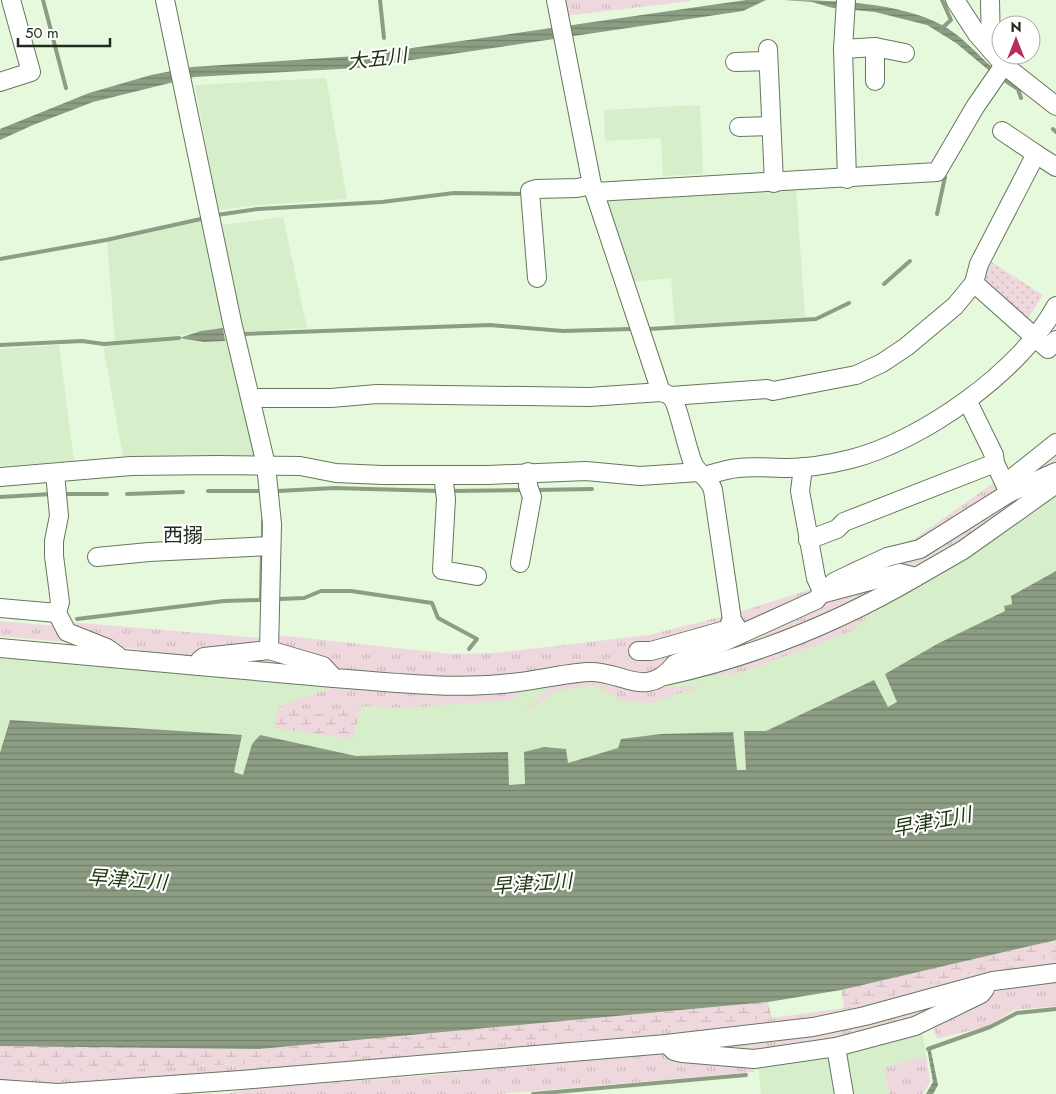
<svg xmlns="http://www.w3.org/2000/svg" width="1056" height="1094" viewBox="0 0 1056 1094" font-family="Jost,'Noto Sans JP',sans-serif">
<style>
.built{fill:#d6eeca}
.grass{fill:url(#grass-tufts)}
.wetland{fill:url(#wetland-marsh)}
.park{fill:url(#park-dots)}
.water{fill:url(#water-rules)}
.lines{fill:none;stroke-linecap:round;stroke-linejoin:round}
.stream{stroke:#8c9d83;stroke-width:4}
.minor-casing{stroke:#66775d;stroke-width:20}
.minor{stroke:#fff;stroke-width:18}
.labels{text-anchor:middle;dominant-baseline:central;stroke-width:4.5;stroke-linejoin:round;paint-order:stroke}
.water-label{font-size:20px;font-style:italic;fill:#1d350c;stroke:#fff}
.neighbourhood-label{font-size:20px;fill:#232b20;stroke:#fff}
</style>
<defs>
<pattern id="grass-tufts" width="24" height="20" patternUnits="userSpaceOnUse" patternTransform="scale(1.25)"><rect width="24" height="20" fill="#efd8dd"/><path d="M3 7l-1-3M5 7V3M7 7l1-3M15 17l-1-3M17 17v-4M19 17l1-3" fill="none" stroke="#cdbabd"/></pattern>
<pattern id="wetland-marsh" width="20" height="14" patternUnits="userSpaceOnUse" patternTransform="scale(1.25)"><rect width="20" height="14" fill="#efd8dd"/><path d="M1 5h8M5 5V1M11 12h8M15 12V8" fill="none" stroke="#cdbabd"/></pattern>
<pattern id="park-dots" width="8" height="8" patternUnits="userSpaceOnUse" patternTransform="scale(1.25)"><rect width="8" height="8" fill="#efd8dd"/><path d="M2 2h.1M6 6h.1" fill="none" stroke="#cdbabd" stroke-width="1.8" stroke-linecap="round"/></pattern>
<pattern id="water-rules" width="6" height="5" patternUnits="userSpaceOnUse" patternTransform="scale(1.25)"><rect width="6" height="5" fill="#8c9d83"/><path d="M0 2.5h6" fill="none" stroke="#72806b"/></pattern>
</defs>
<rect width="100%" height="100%" fill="#e6f9dc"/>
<g class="built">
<path d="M326,78L347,199L258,205L218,210L195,85Z"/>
<path d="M700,105L703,174L663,176L661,138L605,141L604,110Z"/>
<path d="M796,188L805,317L675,325L671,278L629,282L602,198Z"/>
<path d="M283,217L307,328L243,332L221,225Z"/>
<path d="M202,221L224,327L177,336L115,341L107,242Z"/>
<path d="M226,336L258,459L124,462L103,345Z"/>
<path d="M59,345L74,461L0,466V349Z"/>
<path d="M1056,493V762L0,847V654L596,676L626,688L753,659Z"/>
<path d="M922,1028L926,1056L884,1067L889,1094H848L840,1055Z"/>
<path d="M833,1054L839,1094H761L758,1064Z"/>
</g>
<g class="grass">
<path d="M562,0H691V1L565,16Z"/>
<path d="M1056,457V475L997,519L841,607L766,641L634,676L435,680L160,658L136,649L0,636V621L55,626L69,622L259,638L277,635L452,654L495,653L649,635L736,613L809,590L850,562L914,539L998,480L1022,482Z"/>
<path d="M885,600L852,631L738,674L685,678Z"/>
<path d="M596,676L646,688L702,686L651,703L621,701L597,685L559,690L522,713L557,681Z"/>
<path d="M343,684L526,686L513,700L405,708L361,706L317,714L279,706Z"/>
<path d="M1056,957V967L844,1015L749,1029L270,1072L46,1085L0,1081V1069L55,1072L308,1061L772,1018L844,1008L989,968Z"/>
<path d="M1056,981V1006L1014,1010L988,1026L937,1039L932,1023L1004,988Z"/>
<path d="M968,993L911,1025L816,1045L744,1054L681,1047Z"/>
<path d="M653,1051L671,1056L755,1066L754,1072L499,1094H228L247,1089L432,1075Z"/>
<path d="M926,1056L930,1082L923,1094H889L884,1067Z"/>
</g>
<g class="wetland">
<path d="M279,706L317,714L361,706L353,739L274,728Z"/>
<path d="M1056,940V957L989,968L844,1008L841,990Z"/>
<path d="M768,1002L772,1018L308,1061L55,1072L0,1069V1035L507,1025Z"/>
</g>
<path class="park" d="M990,261L1043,295L1024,324L976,283Z"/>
<g class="water">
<path d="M746,0H766L743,11L357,68L194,77L93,102L33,125L0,140V129L89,93L151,75L192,67L356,56Z"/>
<path d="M784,0C832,0 899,2 942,25C962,36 978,55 995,70L992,73L956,43L927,25L875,12L833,8L812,2Z"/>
<path d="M223,328L225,341L204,342L179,338L201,331Z"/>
<path d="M1056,571V940L841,990L768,1002L259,1049L0,1046V753L10,720L242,735L234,772L243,775L252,744L260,735L356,756L508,752L509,785L525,784L524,752L544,747L566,749L568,763L618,748L621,739L661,734L733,732L737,770H746L744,731H766L874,680L888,707L897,702L885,674L939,643L1005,611L1004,606L1012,604L1011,596Z"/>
<path d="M930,1046L938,1085L933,1094H926L933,1082L927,1048Z"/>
</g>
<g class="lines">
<g class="stream">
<path d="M43,0L66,88"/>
<path d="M380,0L384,38"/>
<path d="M941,29L951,20L942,0"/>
<path d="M1000,77L1018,89L1021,98"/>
<path d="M1053,129L1056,132"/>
<path d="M937,214L945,177L939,178"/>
<path d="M217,215L258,209L382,202L454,193L523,194"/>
<path d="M0,259L106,240L201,219"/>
<path d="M884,284L910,261"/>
<path d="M649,329L816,319L849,303"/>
<path d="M242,334L490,325L563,331L631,329"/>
<path d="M0,345L82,341L104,344L179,338"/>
<path d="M535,490L592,489"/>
<path d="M208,491H263"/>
<path d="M278,491L334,488L440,491"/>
<path d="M450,491L525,490"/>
<path d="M62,494H107"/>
<path d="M127,494L183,492"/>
<path d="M0,497L52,494"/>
<path d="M263,541V520"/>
<path d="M280,599L304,598L321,591H351L432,603L438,618L477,639L469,649"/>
<path d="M261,600L262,551"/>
<path d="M77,619L224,601L260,600"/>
<path d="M928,1049L990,1027L1017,1013L1056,1009"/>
<path d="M533,1094L746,1075"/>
</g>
<defs>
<g id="minor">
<path d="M165,0L232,322L266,465L272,524L269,650"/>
<path d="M556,0L592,185L661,392C664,393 669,394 671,397C678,403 687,450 693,463C698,475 708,475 713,490L732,620L741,634"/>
<path d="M846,0L843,49L847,179"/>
<path d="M955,0L977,34L1004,65L1056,106"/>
<path d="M990,0L991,50"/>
<path d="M875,47V81"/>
<path d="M768,49L774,183"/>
<path d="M843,49L875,47L905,53"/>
<path d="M735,62L768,61"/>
<path d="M0,82L31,72L11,0"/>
<path d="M739,127L771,126"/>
<path d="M1002,131L1036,154"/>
<path d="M595,192L937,172L975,107L1004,65"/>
<path d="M537,278L530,191L536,189L577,188L592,185"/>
<path d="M974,283L1048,349L1056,340"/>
<path d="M671,396L767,389L773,391L856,375L882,363L906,347L955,306L974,283L979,264L1036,154L1056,167"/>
<path d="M251,398H331L377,394L589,397L661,392"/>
<path d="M967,400L994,455L995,463L1009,493"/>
<path d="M803,467L800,491L816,578L821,589"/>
<path d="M55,473L59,516L54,541V556L60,602L57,613L67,632L107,648L118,656"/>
<path d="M443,475L446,499L442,570L477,576"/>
<path d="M704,476C715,473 727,469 738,468C754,466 771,468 787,468C807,468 831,464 851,459C922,441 1021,371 1056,306"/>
<path d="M0,477L131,466L218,465L300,466L336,473L383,475H488L586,471L640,476L699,472"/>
<path d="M1006,483L1056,443"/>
<path d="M808,540L837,529L844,522L995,463"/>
<path d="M97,557L149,552L271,546"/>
<path d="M520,563L532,497L528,486V472"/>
<path d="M834,582L887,557L920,549L1009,493L1056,472"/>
<path d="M0,608L57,613"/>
<path d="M0,648L199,666L200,660L204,657L269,650L323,666L334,678C389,682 445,689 501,684C530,682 559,674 588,672C622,670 645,701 675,664L816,600L821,594L900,573L916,577L963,550L1056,484"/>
<path d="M638,651H651L729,629L730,623"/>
<path d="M199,666L334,678"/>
<path d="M665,676C752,657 839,622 916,577"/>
<path d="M668,1045L674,1051L682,1053L754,1059L836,1047"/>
<path d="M0,1089L58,1093L241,1080L666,1044L813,1027L865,1016L993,981L1056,973"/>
<path d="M844,1094L836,1047L915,1026L981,994L985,989"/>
</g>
</defs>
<use href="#minor" class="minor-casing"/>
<use href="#minor" class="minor"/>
</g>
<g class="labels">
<g class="water-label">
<text transform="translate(377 59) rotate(-7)">大五川</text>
<text transform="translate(932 822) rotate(-11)">早津江川</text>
<text transform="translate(127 880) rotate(4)">早津江川</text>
<text transform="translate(532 884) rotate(-4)">早津江川</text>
</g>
<g class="neighbourhood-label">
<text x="183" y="535">西搦</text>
</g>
</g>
<g transform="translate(1016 40)"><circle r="24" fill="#ffffff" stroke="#a7aaa6"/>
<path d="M0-4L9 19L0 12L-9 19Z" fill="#b82b60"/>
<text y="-8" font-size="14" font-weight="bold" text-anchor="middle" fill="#232b20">N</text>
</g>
<path d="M18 38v8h92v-8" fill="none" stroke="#232b20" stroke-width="2.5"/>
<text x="25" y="38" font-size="15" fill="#232b20" stroke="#ffffff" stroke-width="4" paint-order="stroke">50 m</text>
</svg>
